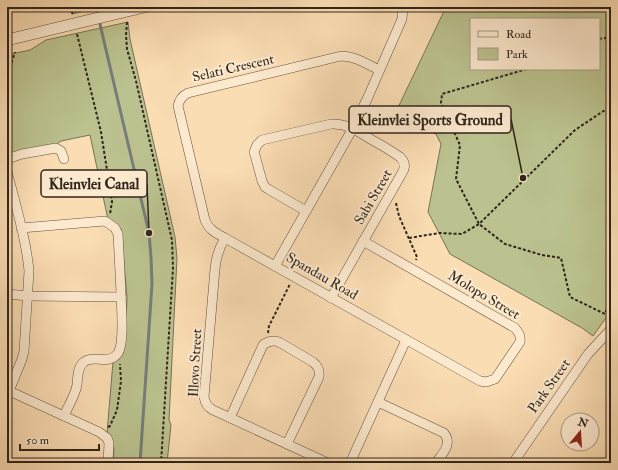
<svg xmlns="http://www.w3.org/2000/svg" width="618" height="470" viewBox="0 0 618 470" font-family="'IM FELL Double Pica',serif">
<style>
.green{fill:#bbc28f;stroke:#767456;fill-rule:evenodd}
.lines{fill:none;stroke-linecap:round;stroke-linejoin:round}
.stream{stroke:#767e7a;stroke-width:3}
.minor-casing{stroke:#635342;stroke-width:10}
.tertiary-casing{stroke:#635342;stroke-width:12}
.path{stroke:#30251c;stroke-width:2;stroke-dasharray:3 2;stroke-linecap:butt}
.minor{stroke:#fce9ce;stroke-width:9}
.tertiary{stroke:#fce9ce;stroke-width:11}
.labels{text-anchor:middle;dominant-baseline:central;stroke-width:4;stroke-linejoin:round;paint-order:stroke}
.street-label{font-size:14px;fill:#30251c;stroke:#fce9ce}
.leader{fill:none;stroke:#30251c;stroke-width:1.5}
.callout-dot{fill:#30251c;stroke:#fce9ce;stroke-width:1.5}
.callout{fill:#fce9ce;stroke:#30251c;stroke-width:1.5}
.callout-label{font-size:15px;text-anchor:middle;font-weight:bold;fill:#30251c}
</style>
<rect width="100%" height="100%" fill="#fbddb4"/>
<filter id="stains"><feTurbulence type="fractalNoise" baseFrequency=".005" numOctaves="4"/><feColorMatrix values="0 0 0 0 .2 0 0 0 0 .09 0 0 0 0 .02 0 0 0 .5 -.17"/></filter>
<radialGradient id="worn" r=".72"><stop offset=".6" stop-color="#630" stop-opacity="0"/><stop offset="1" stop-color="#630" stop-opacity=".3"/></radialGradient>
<g class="green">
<path d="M70,7H101L72,14Z"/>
<path d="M446,7H611V311L593,336L582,328L450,254L428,212L441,144L436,134L394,116ZM471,19H599V69H471Z"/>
<path d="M128,22L130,39L175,237L177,258L169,420L171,425L167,463H113C114,448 116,446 107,433L113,362L125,344L127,298L121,229L109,219L107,215L90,135L61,141L54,146L7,155V55L30,50L46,40Z"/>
</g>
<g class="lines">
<g class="stream">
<path d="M96,7L98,15"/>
<path d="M99,20L149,233L151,257L152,284L140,463"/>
</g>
<defs>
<g id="minor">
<path d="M7,159L22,154L56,148L61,151L64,159"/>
<path d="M7,171C15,203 26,238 29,271L24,351L22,359L9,391"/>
<path d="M306,211L268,189L265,187L262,181L255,155L254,152L257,145L262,140L331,124C347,123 359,132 372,140C382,145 391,151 400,157C405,162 406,167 402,173L331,298"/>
<path d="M21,228L105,221L115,228L118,234C119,253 120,273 121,292C121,306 125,342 118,353C109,366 94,354 84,362C77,367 78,377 77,385C75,396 68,406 64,416"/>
<path d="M225,238C219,248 216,257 215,269L204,397C205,403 207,407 213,410L328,463"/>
<path d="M363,241L515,328C519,333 521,336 520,342L495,379L486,382L480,381L225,238C216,233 209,230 205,220L178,106C179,100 182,96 188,93L341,56C355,56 367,64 379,70"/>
<path d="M275,266L353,128L368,97L399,26L402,19L403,7"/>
<path d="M7,294L28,296L121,297"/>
<path d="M7,390L99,432L107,438L109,443L108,463"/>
<path d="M378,402L444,433C453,444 442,454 436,463"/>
<path d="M230,418L263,345C268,341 273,340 279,342L313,362C318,366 320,370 319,377L287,444"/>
<path d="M350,463L406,340"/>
<path d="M513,463L588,354L611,329"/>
</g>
<path id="tertiary" d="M7,40L144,7"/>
</defs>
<use href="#minor" class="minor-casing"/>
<use href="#tertiary" class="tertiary-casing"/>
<g class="path">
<path d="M607,7L611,22"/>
<path d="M72,14L73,7"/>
<path d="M127,22L126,35L127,49L136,81L172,240L173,268L161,463"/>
<path d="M77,34L101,132L112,202L110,214"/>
<path d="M599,39L611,37"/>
<path d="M527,69L442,94L441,103L460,145L456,179L479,224L505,244L542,255L561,258L570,297L605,314L611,298"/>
<path d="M7,77L15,52"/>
<path d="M396,203L399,216L417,257L416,260"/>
<path d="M409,238L439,233L462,234L479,224L575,130L611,106"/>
<path d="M268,333L269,326L290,284"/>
<path d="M108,427L110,426L117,410L121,381L120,364"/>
</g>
<use href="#minor" class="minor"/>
<use href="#tertiary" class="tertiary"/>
</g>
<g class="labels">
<g class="street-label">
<text transform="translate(233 68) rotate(-13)">Selati Crescent</text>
<text transform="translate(373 197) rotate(-60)">Sabi Street</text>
<text transform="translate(322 276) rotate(30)">Spandau Road</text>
<text transform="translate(484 295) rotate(31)">Molopo Street</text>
<text transform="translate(195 363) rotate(-87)">Illovo Street</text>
<text transform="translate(549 386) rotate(-55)">Park Street</text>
</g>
</g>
<path class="leader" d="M523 178L511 119M149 233L147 184"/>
<g class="callout-dot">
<circle cx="523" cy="178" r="4"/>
<circle cx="149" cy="233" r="4"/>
</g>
<g class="callout">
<rect x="349" y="106" width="162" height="27" rx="4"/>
<rect x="41" y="170" width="106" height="27" rx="4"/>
</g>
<g class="callout-label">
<text x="430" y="125">Kleinvlei Sports Ground</text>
<text x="94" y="189">Kleinvlei Canal</text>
</g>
<rect width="618" height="470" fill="none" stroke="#fbddb4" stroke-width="24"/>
<rect x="8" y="8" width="602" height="454" fill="none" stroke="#30251c" stroke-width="2"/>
<rect x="12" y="12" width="594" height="446" fill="none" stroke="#30251c"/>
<rect x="470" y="18" width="130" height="52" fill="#fce9ce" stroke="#aa9b87"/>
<rect x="478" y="31" width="20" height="6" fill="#fce9ce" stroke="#aa9b87"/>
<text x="506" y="38" font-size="12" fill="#30251c">Road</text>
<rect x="478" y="48" width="20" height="12" fill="#bbc28f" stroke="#aa9b87"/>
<text x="506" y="58" font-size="12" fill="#30251c">Park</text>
<g transform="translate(580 432) rotate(18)"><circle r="19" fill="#fce9ce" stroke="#aa9b87"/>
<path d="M0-3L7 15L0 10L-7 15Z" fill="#8f2418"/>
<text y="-6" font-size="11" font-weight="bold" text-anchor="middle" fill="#30251c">N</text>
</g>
<path d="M20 444v6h79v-6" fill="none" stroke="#30251c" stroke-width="2"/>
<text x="26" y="444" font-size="12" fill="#30251c" stroke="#fce9ce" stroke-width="3" paint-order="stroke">50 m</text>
<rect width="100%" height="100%" filter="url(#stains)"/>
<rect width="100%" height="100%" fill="url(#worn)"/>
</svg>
